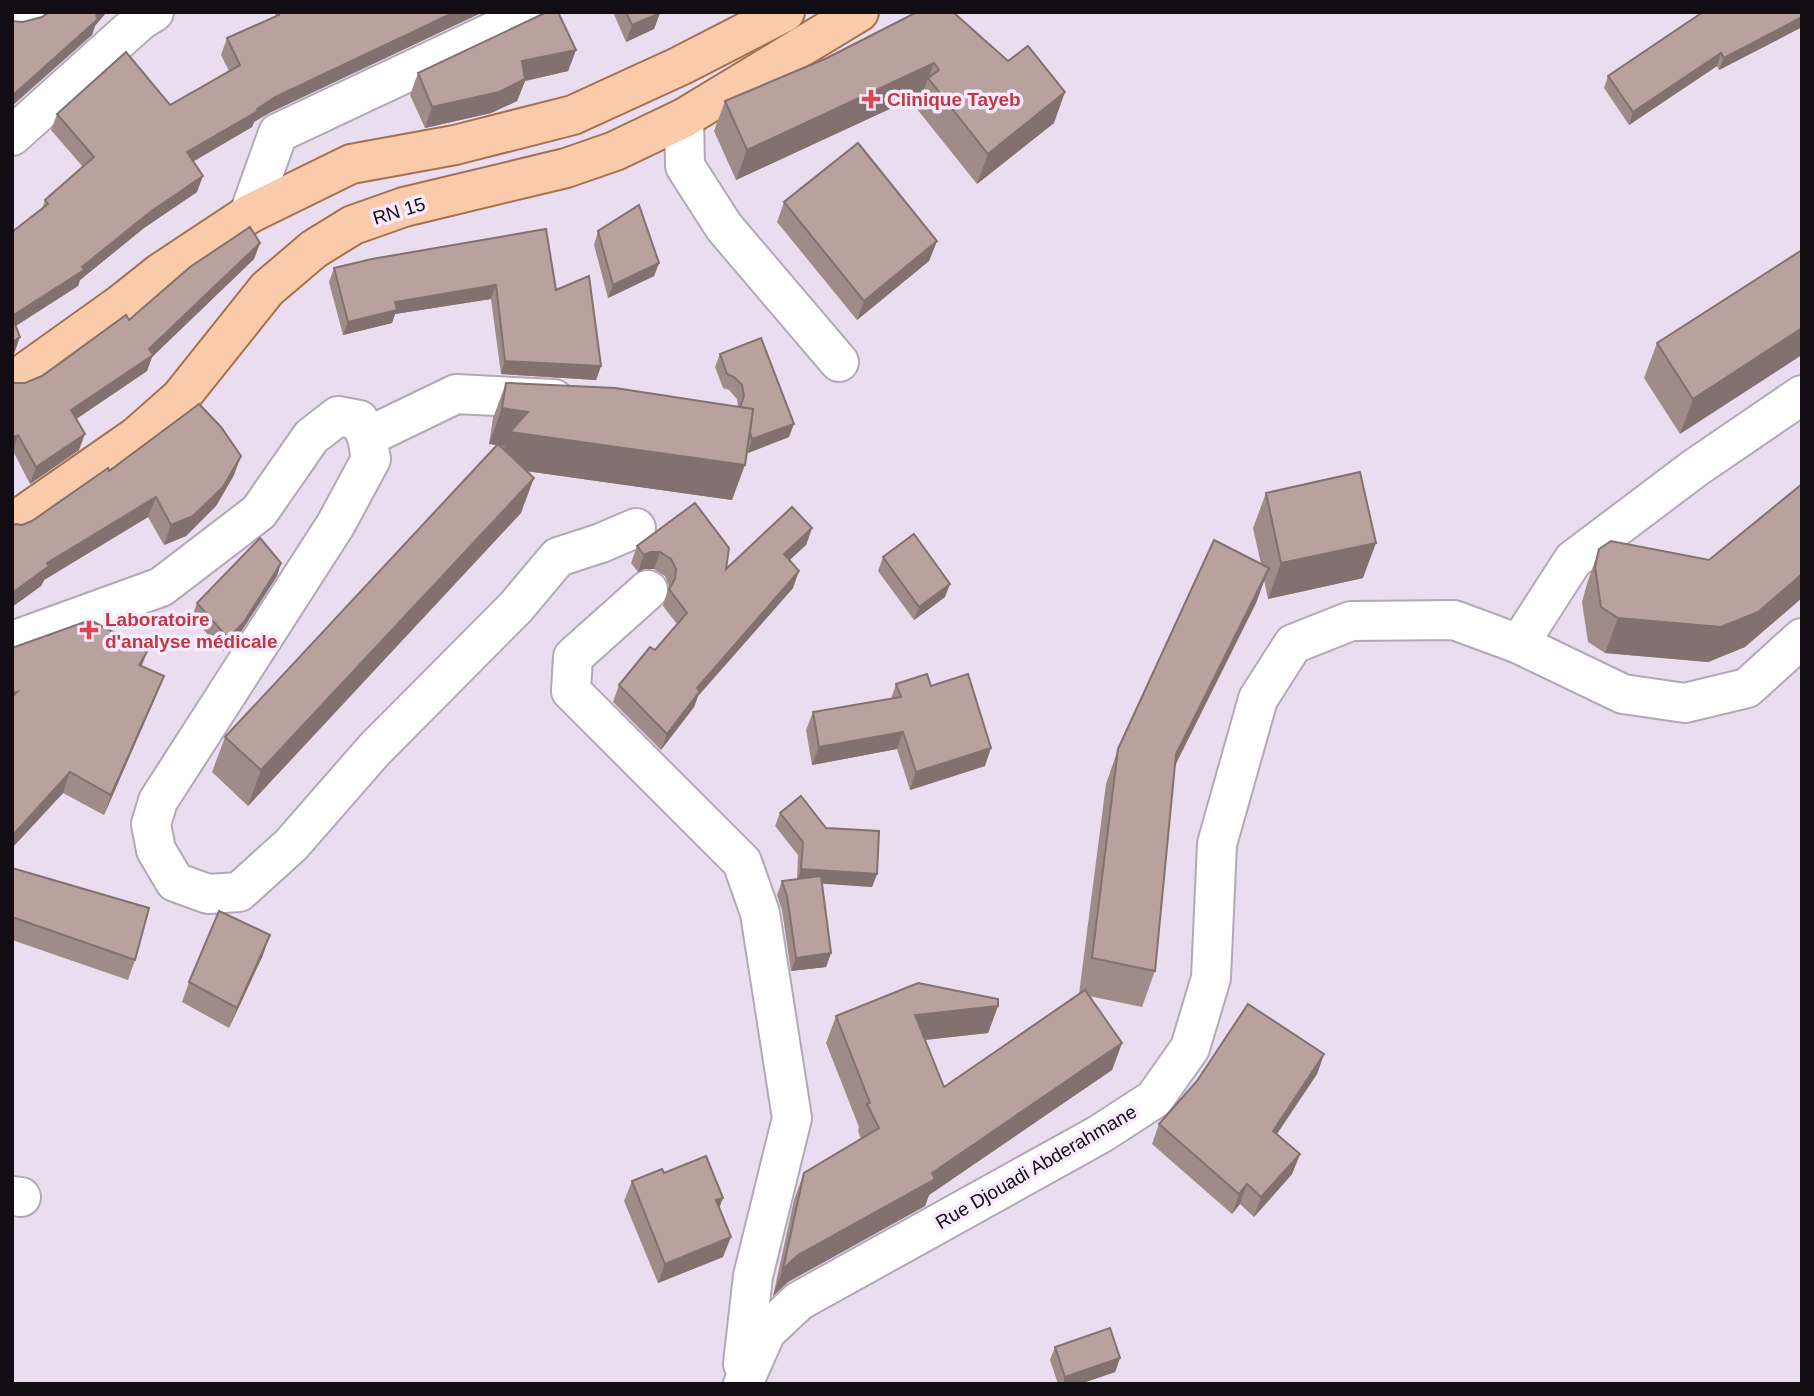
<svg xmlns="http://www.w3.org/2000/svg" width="1814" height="1396" viewBox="0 0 1814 1396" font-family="Arial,sans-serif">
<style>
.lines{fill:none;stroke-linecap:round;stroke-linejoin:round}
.minor-casing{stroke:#b3a7b8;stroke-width:42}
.major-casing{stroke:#a57250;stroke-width:42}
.minor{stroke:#fff;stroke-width:38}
.major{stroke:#f9cbaa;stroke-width:38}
.wall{fill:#9f8b88}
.shaded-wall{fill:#82716f}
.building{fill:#b9a29e;stroke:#82716f;stroke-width:2}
.health-dot{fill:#e0444e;stroke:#f8eafc;stroke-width:2.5}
.labels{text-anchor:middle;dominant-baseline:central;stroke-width:7;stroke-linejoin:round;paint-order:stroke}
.health-label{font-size:19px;font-weight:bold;fill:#be3a42;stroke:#f8eafc;text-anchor:start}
.street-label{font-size:19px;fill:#110d13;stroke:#f8eafc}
</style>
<rect width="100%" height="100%" fill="#eaddef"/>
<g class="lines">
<defs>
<g id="minor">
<path d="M12,17L30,12"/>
<path d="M684,118L685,166L724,227L839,362"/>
<path d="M12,136L141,20L154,12"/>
<path d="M249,214L278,133L535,12"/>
<path d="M367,437L456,394L554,399"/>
<path d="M648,590L573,657L571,691L742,862L760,913L792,1118L753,1276L743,1364"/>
<path d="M12,641L161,587L259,512L311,437L338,416L359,420L367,437L371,459L336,524L158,801L151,824L156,850L175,882L208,894L239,892L291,845L374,750L516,607L558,557L601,543L636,528"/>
<path d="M1519,644L1573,560L1695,468L1802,395"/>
<path d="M12,1196L21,1197"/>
<path d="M743,1384L766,1332L799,1301L1100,1134L1154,1099L1190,1048L1211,978L1217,844L1258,699L1293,644L1351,621L1454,620L1519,644L1623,694L1685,703L1747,688L1802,638"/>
</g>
<g id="major">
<path d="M12,378L23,374L121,304L160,273L249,214L351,164L455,145L573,115L680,66L785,12"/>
<path d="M12,523L137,436L180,398L267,289L314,249L353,225L404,207L566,168L615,151L684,118L859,12"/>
</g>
</defs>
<use href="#minor" class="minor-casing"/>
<use href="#major" class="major-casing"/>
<use href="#minor" class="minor"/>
<use href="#major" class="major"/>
</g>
<g class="wall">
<path d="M276,12H483L269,113L254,122L252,127L193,162L197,192L144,228L80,280L78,286L16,326L14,354L12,232L42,209L45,200L83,167L51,130L57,114L170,105L229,71L221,55L227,38L275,16Z"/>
<path d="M613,12H660L654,29L626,42Z"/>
<path d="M917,12L1054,123L977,184L917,109L922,94L736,180L714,131L725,101L827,58Z"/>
<path d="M1802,12V27L1719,70L1717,66L1629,125L1604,88L1608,76Z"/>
<path d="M576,50L568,71L525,81L517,101L491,113L425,128L410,95L418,73Z"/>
<path d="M784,202L937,241L929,261L857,320L777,222Z"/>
<path d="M598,231L659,263L654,276L608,298L594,245Z"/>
<path d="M260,243L254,259L152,357L147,371L76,419L79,450L30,484L13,451L15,383H25L42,376L129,320Z"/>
<path d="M1802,250L1680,434L1644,378L1657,343Z"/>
<path d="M334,268L556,290L601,366L596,380L501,374L491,299L395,314L392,323L343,335L329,282Z"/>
<path d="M720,354L789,437L748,453L747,452L732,500L526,471L521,513L248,806L212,772L225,737L498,445L489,444L493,418L506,383L738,406L737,399L729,390L723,388L715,367Z"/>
<path d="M109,471L234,475L216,506L186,536L164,545L148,517L44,580L41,586L12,607V526L22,525L32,521Z"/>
<path d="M1266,493L1363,578L1268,599L1264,580L1256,603L1175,766L1155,971L1142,1007L1089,996L1122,1043L1112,1070L929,1195L925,1206L788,1282L773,1296L794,1200L804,1173L861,1139L858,1131L859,1127L826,1043L836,1016L998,1006L988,1033L925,1040L944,1087L1079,994L1106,784L1118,749L1261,564L1253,528Z"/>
<path d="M812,528L806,545L789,560L793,588L698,696L694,707L661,750L613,702L619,685L655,650L677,624L663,606L669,586L665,576L654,569H644L638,572L631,563L637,546L726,569Z"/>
<path d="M1599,549L1709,560L1745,647L1708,662L1605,653L1588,642L1582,602L1587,584Z"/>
<path d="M883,557L945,597L914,620L878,571Z"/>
<path d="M281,563L277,576L239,635L223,651L192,617L197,603Z"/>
<path d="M12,648L142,666L156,696L104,815L63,793L12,848Z"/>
<path d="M896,684L931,686L985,766L910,790L897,749L812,765L806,730L813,712L891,699Z"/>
<path d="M780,813L826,828L877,874L872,887L822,883L831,953L826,967L791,971L782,910L777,895L782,881L797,880L798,855L775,826Z"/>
<path d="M12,868L135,960L128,980L12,940Z"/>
<path d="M263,955L229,1028L182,1002L189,982Z"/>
<path d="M1324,1054L1317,1074L1277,1134L1300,1154L1292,1174L1254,1217L1240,1204L1232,1214L1152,1144L1159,1124Z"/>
<path d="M664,1173L719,1208L723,1257L658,1283L624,1201L632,1181Z"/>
<path d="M1055,1347L1120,1358L1115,1372L1080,1384H1058L1050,1360Z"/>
</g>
<g class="shaded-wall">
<path d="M99,12H107L95,26L92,35L12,106V96Z"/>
<path d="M455,12H483L269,113L254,122L252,127L181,168L187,152L275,97Z"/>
<path d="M660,13L654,29L626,42L632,25Z"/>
<path d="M1802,17V27L1719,70L1724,58Z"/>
<path d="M576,50L568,71L525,81L517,101L491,113L425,128L432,107L522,61Z"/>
<path d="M1721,53L1717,66L1629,125L1633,112Z"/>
<path d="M934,63L922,94L736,180L747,150Z"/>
<path d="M1065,92L1054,123L977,184L988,154Z"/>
<path d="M203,176L197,192L144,228L80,280L78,286L12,328V316L82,267L150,212Z"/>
<path d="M937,241L929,261L857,320L864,301Z"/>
<path d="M260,243L254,259L152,357L147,371L66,426L71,410L149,349Z"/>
<path d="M659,263L654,276L608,298L613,285Z"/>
<path d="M496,285L491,299L395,314L392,323L343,335L348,322L395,302Z"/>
<path d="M1802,328V355L1680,434L1693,399Z"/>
<path d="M20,337L14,354L12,355V342Z"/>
<path d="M505,361L601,366L596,380L501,374Z"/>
<path d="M502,408L528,412L745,465L732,500L497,467L505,446L489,444Z"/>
<path d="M794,424L789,437L748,453L752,439Z"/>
<path d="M85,434L79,450L30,484L36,467Z"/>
<path d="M18,435L13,451L12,438Z"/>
<path d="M241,456L234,475L216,506L186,536L164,545L171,525Z"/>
<path d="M534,478L521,513L248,806L261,770Z"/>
<path d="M156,497L148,517L44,580L41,586L12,607V593L47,563Z"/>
<path d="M812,528L806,545L778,571L784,554Z"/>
<path d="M1376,543L1363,578L1268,599L1281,563Z"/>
<path d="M650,552H660L654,569H644L638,572L644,555Z"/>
<path d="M281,563L277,576L239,635L223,651L228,638Z"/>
<path d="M1269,568L1256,603L1163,789L1176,754Z"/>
<path d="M799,571L793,588L698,696L694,707L661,750L667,734L697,688Z"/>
<path d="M1802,574V598L1745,647L1708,662L1605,653L1618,618Z"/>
<path d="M950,584L945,597L914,620L919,607Z"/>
<path d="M148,650L140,670L139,665Z"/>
<path d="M164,676L156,696L104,815L111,795Z"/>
<path d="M903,732L897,749L812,765L819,747Z"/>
<path d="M991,748L985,766L910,790L916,772Z"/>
<path d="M70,772L63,793L12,848V836Z"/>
<path d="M801,869L877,874L872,887L797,882Z"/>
<path d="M270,935L263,955L229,1028L237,1008Z"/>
<path d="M831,953L826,967L791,971L796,958Z"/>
<path d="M998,1006L988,1033L905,1042L915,1015Z"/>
<path d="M1122,1043L1112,1070L929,1195L925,1206L788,1282L773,1296L783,1269L798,1255L932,1173Z"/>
<path d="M1324,1054L1317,1074L1266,1150L1273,1131Z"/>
<path d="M1300,1154L1292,1174L1254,1217L1261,1197Z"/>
<path d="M1247,1184L1240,1204L1232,1214L1239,1194Z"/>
<path d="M723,1198L716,1217V1200Z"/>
<path d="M731,1237L723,1257L658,1283L665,1264Z"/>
<path d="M1120,1358L1115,1372L1080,1384H1063L1065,1377Z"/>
</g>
<g class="building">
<path d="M49,12H99L96,16L98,19L12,96V21L23,22L42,17Z"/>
<path d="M278,12H455L275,97L257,109L258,111L187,152L203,176L150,212L82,267L84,270L12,316V232L48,204L45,200L94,157L57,114L126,52L170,105L240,65L227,38L279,15Z"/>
<path d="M547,12H558L576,50L522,61L525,79L499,92L432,107L418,73Z"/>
<path d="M626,12H660V13L632,25Z"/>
<path d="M917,12H953L1008,61L1028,46L1065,92L988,154L928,78L939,70L934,63L747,150L725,101L827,58Z"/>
<path d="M1703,12H1802V17L1724,58L1721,53L1633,112L1608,76Z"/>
<path d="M858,143L937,241L864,301L784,202Z"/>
<path d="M639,205L659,263L613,285L598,231Z"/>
<path d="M250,227L260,243L149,349L153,355L71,410L85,434L36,467L18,435L12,438V382L15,383H25L42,376L126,315L129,320L190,267Z"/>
<path d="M546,229L556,290L589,276L601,366L505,361L496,285L395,302L397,310L348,322L334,268L372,259Z"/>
<path d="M1802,250V328L1693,399L1657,343Z"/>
<path d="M12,317L20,337L12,342Z"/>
<path d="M761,338L794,424L752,439L750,432L753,409L740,407L744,396L742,385L734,377L727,374L720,354Z"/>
<path d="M506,383L615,388L753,409L745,465L510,432L528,412L502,408Z"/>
<path d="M199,404L221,427L241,456L223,487L193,516L171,525L156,497L47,563L49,566L12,593V526L16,524L22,525L32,521L108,468L109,471Z"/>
<path d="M498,444L534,478L261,770L225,737Z"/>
<path d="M1360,472L1376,543L1281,563L1266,493Z"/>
<path d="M1802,484V574L1758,612L1721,627L1618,618L1601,607L1595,567L1599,549L1611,541L1709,560Z"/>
<path d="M695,503L729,548L726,569L792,507L812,528L784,554L799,571L697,688L700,691L667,734L619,685L650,647L655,650L687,613L669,589L675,579L676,569L671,559L660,552H650L644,555L637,546Z"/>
<path d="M914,534L950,584L919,607L883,557Z"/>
<path d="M260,538L281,563L244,622L228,638L197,603Z"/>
<path d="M1214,540L1269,568L1176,754L1155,971L1092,958L1118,749Z"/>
<path d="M90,620L148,650L139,665L164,676L111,795L70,772L12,836V697L17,692L12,693V648Z"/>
<path d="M927,674L931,686L968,674L991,748L916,772L903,732L819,747L813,712L901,697L896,684Z"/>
<path d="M801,796L826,828L879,831L877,874L801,869L803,842L780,813Z"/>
<path d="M12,868L149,908L135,960L12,917Z"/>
<path d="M821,876L831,953L796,958L787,896L782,881Z"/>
<path d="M219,911L270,935L237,1008L189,982Z"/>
<path d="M918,983L998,999V1006L915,1015L944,1087L1085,990L1122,1043L932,1173L935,1179L798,1255L783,1269L804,1173L879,1128L867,1104L870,1103L836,1016Z"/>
<path d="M1248,1004L1324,1054L1273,1131L1300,1154L1261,1197L1247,1184L1239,1194L1159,1124L1197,1081Z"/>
<path d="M706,1156L723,1198L716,1200L731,1237L665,1264L632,1181L662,1169L664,1173Z"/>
<path d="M1110,1328L1120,1358L1065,1377L1055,1347Z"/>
</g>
<g class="health-dot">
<path d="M867.5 88.5h7v7h7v7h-7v7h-7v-7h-7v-7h7z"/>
<path d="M85.5 619.5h7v7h7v7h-7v7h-7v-7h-7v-7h7z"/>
</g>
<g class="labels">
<g class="health-label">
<text x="887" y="99">Clinique Tayeb</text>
<text x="105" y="619">Laboratoire<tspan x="105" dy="22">d'analyse médicale</tspan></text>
</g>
<g class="street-label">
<text transform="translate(399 211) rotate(-17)">RN 15</text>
<text transform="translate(1036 1167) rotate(-30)">Rue Djouadi Abderahmane</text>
</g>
</g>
<rect width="1814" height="1396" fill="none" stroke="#110d13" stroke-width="28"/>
</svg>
